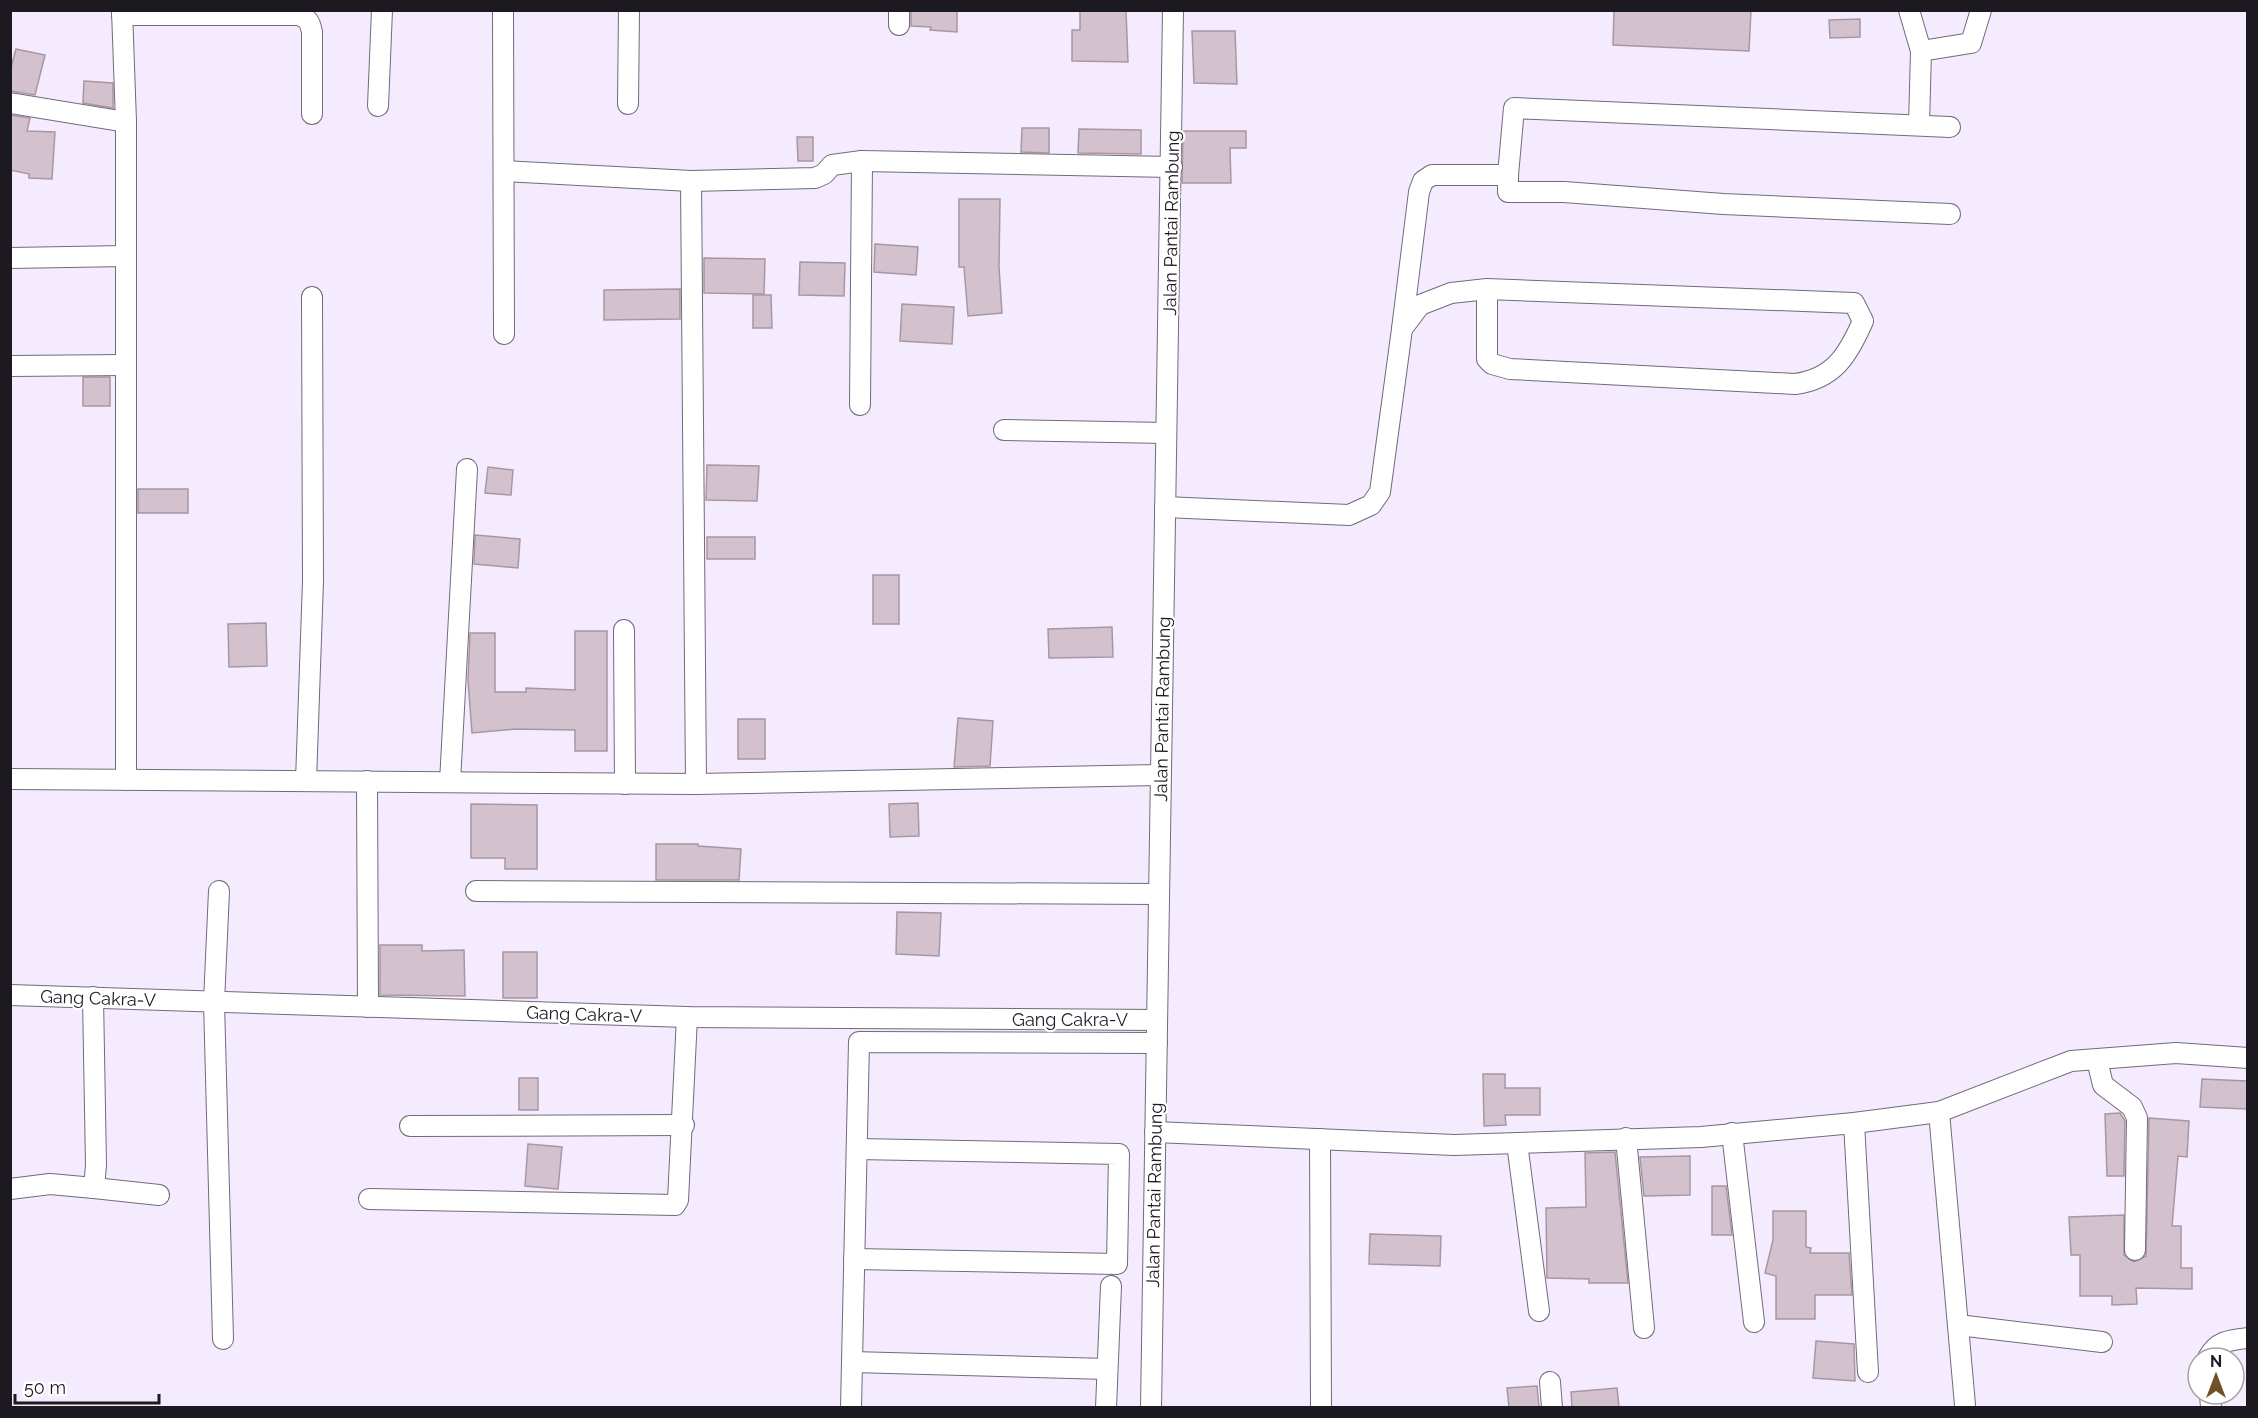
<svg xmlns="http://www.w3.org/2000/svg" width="2258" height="1418" viewBox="0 0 2258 1418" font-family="Raleway,sans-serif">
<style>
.building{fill:#d3c1ce;stroke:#a897a3;stroke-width:1.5}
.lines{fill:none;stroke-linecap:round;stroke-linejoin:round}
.street-casing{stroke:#726a79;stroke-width:22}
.street{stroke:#fff;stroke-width:20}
.labels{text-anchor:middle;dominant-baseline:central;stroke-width:4.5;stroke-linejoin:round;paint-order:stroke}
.street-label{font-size:18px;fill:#1d1920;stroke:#fff}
</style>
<rect width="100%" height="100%" fill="#f5ebfe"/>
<g class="building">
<path d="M911,10H957V32L930,30L931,27L911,26Z"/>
<path d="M1080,10H1126L1128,62L1072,61V30H1080Z"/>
<path d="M1614,10H1751L1749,51L1613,45Z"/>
<path d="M1860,19V37L1830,38L1829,20Z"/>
<path d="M1192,31H1235L1237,84L1194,83Z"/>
<path d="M16,49L45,55L35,95L10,91V71Z"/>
<path d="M84,81L113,83V108L83,103Z"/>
<path d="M10,115L30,118L27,131L55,132L52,179L29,178V174L10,170Z"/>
<path d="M1022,128H1049V153L1021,152Z"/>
<path d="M1079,129L1141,130V154L1078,153Z"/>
<path d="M1183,131H1246V148H1230L1231,183H1182Z"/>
<path d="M797,137H813V161H798Z"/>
<path d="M959,199H1000L999,267L1002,313L968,316L964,267H959Z"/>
<path d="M875,244L918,247L916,275L874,272Z"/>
<path d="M704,258L765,259L764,294L704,293Z"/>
<path d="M800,262L845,263L844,296L799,295Z"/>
<path d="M680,289V319L604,320V290Z"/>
<path d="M753,295H771L772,328H753Z"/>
<path d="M902,304L954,307L952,344L900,341Z"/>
<rect x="83" y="377" width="27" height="29"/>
<path d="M707,465L759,466L757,501L706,500Z"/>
<path d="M488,467L513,470L511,495L485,493Z"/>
<rect x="138" y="489" width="50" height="24"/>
<path d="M475,535L520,539L518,568L474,564Z"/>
<rect x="707" y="537" width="48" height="22"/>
<rect x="873" y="575" width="26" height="49"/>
<path d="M266,623L267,666L229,667L228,624Z"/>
<path d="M1112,627L1113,657L1049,658L1048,629Z"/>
<path d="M575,631H607V751H575V730L516,729L472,733L468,681L470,633H495V692H526V688L575,690Z"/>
<path d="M958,718L993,721L990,766L954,767Z"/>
<rect x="738" y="719" width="27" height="40"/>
<path d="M918,803L919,836L890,837L889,804Z"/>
<path d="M471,804L537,805V869H505V858H471Z"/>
<path d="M656,844H698V846L741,849L739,880H656Z"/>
<path d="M897,912L941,913L939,956L896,954Z"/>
<path d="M380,945H422V951L464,950L465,996L380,995Z"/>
<rect x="503" y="952" width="34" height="46"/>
<path d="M1483,1074H1505V1088H1540V1115H1505L1506,1125L1484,1126Z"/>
<rect x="519" y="1078" width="19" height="32"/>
<path d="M2202,1079L2247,1081V1109L2200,1107Z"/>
<path d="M2120,1113L2125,1121L2124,1176H2107L2105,1114Z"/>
<path d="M2149,1118L2189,1121L2187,1157L2178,1156L2172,1226H2181V1268H2192V1289L2136,1288L2137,1304L2112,1305V1296H2080V1255H2071L2069,1217L2124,1215V1255L2134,1262L2146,1256Z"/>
<path d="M528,1144L562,1147L558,1189L525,1186Z"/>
<path d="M1615,1152L1628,1283H1589V1279L1547,1278L1546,1208L1586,1207L1585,1153Z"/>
<path d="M1690,1156V1195L1644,1196L1640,1157Z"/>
<path d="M1712,1186H1726L1732,1235H1712Z"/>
<path d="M1773,1211H1806V1247L1811,1248L1810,1253H1849L1852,1295H1815V1319H1776V1276L1765,1273L1773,1240Z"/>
<path d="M1370,1234L1441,1236L1440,1266L1369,1264Z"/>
<path d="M1816,1341L1854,1344L1855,1381L1813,1378Z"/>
<path d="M1537,1386L1539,1407H1509L1507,1388Z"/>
<path d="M1617,1388L1619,1407H1572L1571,1392Z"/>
</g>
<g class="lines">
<defs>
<g id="street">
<path d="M122,10L126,122V780"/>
<path d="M503,10L504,334"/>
<path d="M1909,10L1921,51L1919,125"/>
<path d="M122,15H298C308,18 310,22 312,32V114"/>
<path d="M899,25V10"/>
<path d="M1921,51L1971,43L1981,10"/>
<path d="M10,103L126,122"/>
<path d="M628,104L629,10"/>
<path d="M378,106L382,10"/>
<path d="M505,171L691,181L815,178L824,174L832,165L862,161L1172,167"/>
<path d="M1508,175L1514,108L1950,127"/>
<path d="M691,181L696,784"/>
<path d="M10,258L126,256"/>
<path d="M1402,329L1419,192L1423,181L1432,175H1508V192H1564L1723,204L1950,214"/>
<path d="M10,366L126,365"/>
<path d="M860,405L862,161"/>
<path d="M1004,430L1166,433"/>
<path d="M1165,507L1349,515L1371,505L1380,492L1402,329L1420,305L1451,293L1487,289L1854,303L1863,321C1848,355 1834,379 1795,384L1510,369L1492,364L1487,359V289"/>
<path d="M624,630L625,784"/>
<path d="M10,779L696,784L1160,775"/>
<path d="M306,781L313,581L312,297"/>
<path d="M367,781L368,1007"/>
<path d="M450,782L467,469"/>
<path d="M219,891L214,1002L223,1339"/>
<path d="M476,891L1159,894"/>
<path d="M10,995L687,1017L1157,1020"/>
<path d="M2097,1060L2103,1085L2132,1107L2137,1118L2135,1250"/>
<path d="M1939,1112L1965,1405"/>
<path d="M1854,1123L1868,1372"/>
<path d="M410,1126L684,1125"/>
<path d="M1155,1132L1454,1145L1701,1137L1854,1123L1939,1112L2071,1061L2176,1053L2248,1058"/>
<path d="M1732,1133L1754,1322"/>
<path d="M1626,1138L1644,1328"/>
<path d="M1320,1139L1321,1408"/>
<path d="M1517,1143L1539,1311"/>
<path d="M94,1188L159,1195"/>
<path d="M10,1189L50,1184L94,1188L96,1165L93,997"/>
<path d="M369,1199L675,1205L678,1200L687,1017"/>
<path d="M854,1259L1117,1264L1119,1154L857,1149"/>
<path d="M1958,1325L2102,1342"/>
<path d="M2208,1358C2217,1341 2229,1340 2248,1338"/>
<path d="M852,1362L1107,1369"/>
<path d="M1550,1382L1552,1408"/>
<path d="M2210,1394L2211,1408"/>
<path d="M851,1408L859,1042L1157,1043"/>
<path d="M1106,1408L1111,1286"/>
<path d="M1151,1408L1173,10"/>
</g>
</defs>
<use href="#street" class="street-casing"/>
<use href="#street" class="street"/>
</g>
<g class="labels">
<g class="street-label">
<text transform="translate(1171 223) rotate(-89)">Jalan Pantai Rambung</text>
<text transform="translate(1162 709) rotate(-89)">Jalan Pantai Rambung</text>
<text transform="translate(98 998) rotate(2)">Gang Cakra-V</text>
<text transform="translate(584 1014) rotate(2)">Gang Cakra-V</text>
<text x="1070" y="1019">Gang Cakra-V</text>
<text transform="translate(1154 1195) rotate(-89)">Jalan Pantai Rambung</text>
</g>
</g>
<rect width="2258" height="1418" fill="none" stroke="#1d1920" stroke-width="24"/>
<g transform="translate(2216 1376)"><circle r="28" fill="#ffffff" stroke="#a5a3a6" stroke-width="1.5"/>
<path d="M0-4.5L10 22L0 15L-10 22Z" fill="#6f5225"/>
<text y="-9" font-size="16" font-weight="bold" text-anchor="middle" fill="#1d1920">N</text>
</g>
<path d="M15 1394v9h144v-9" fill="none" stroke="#1d1920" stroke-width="3"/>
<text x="24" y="1394" font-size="18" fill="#1d1920" stroke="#ffffff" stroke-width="4.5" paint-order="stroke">50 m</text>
</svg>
